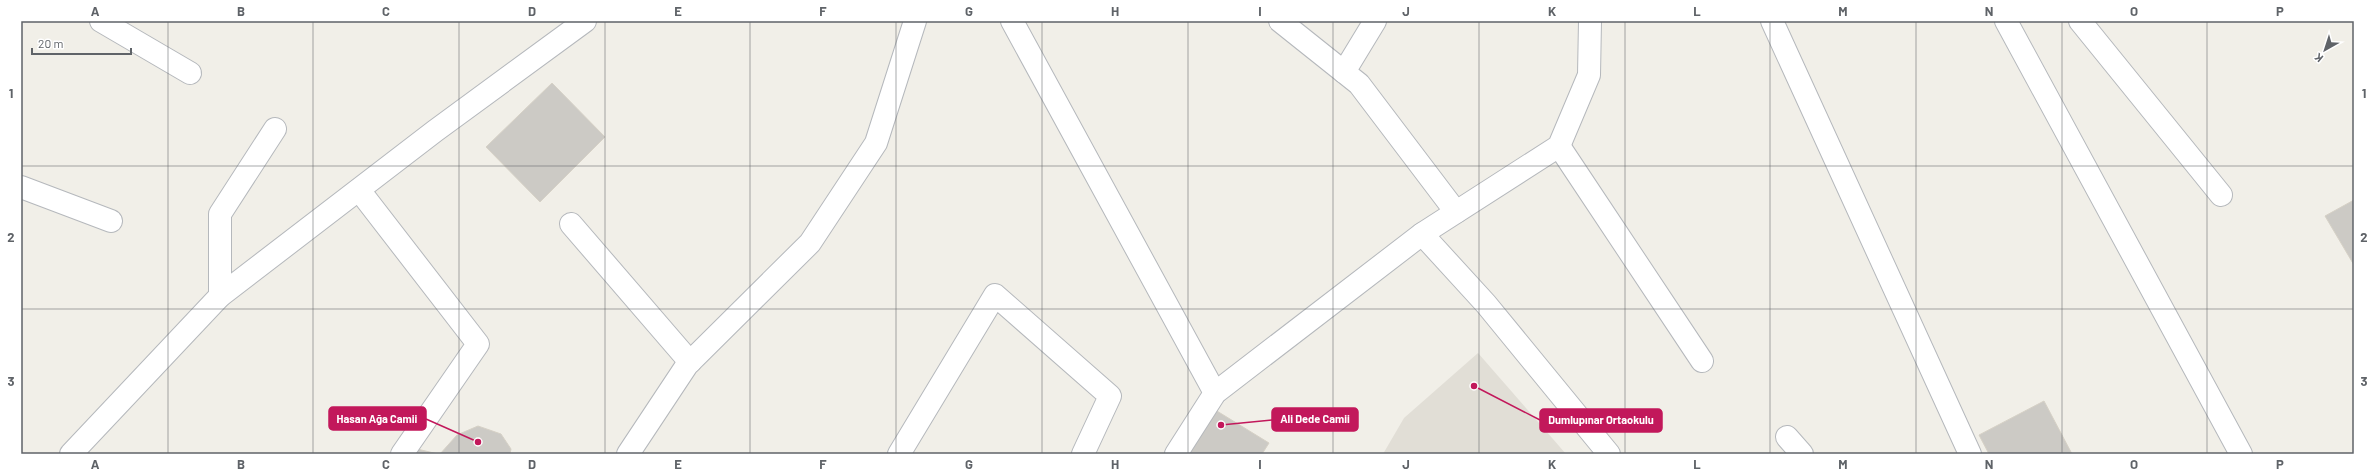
<svg xmlns="http://www.w3.org/2000/svg" width="2375" height="475" viewBox="0 0 2375 475" font-family="Barlow,sans-serif">
<style>
.education{fill:#e1ded6}
.building{fill:#cccac5;stroke:#d6d1c6}
.lines{fill:none;stroke-linecap:round;stroke-linejoin:round}
.minor-casing{stroke:#b5b8bc;stroke-width:24}
.minor{stroke:#fff;stroke-width:22}
.grid{fill:none;stroke:#5f6368;stroke-width:1;stroke-opacity:0.55}
.leader{fill:none;stroke:#c2185b;stroke-width:1.5}
.callout-dot{fill:#c2185b;stroke:#fff;stroke-width:1.5}
.callout{fill:#c2185b;stroke:#c2185b;stroke-width:1.5}
.callout-label{font-size:11px;text-anchor:middle;font-weight:bold;fill:#fff}
.neatline{fill:none;stroke:#5f6368;stroke-width:1.5}
.grid-label{font-size:13px;text-anchor:middle;font-weight:bold;fill:#5f6368}
</style>
<rect width="100%" height="100%" fill="#f1efe8"/>
<path class="education" d="M1478,353L1566,454H1383L1404,418Z"/>
<g class="building">
<path d="M552,83L605,137L540,202L486,147Z"/>
<path d="M2354,200V265L2325,216Z"/>
<path d="M2044,401L2072,454H1989L1979,435Z"/>
<path d="M1212,408L1269,443L1262,454H1184Z"/>
<path d="M478,426L501,434L511,449L510,454H440L457,435Z"/>
<path d="M413,448L438,454H409Z"/>
</g>
<g class="lines">
<defs>
<g id="minor">
<path d="M101,21L190,73"/>
<path d="M1012,21L1215,393"/>
<path d="M1280,21L1359,84L1456,212"/>
<path d="M1772,21L1970,454"/>
<path d="M2006,21L2241,454"/>
<path d="M2080,21L2221,195"/>
<path d="M1344,72L1375,21"/>
<path d="M1559,146L1702,361"/>
<path d="M21,187L111,221"/>
<path d="M359,190L478,344L402,454"/>
<path d="M571,224L690,362"/>
<path d="M1422,234L1486,304L1609,454"/>
<path d="M220,296V214L275,129"/>
<path d="M1787,437L1802,454"/>
<path d="M71,454L220,296L435,131L585,21"/>
<path d="M628,454L687,365L810,243L876,143L915,21"/>
<path d="M899,454L995,295L1110,396L1083,454"/>
<path d="M1176,454L1215,393L1422,234L1559,146L1589,75L1590,21"/>
</g>
</defs>
<use href="#minor" class="minor-casing"/>
<use href="#minor" class="minor"/>
</g>
<path class="grid" d="M168,21V454M313,21V454M459,21V454M605,21V454M750,21V454M896,21V454M1042,21V454M1188,21V454M1333,21V454M1479,21V454M1625,21V454M1770,21V454M1916,21V454M2062,21V454M2207,21V454M21,166H2354M21,309H2354"/>
<path class="leader" d="M478 442L426 419M1221 425L1272 420M1474 386L1540 420"/>
<g class="callout-dot">
<circle cx="478" cy="442" r="4"/>
<circle cx="1221" cy="425" r="4"/>
<circle cx="1474" cy="386" r="4"/>
</g>
<g class="callout">
<rect x="329" y="407" width="97" height="23" rx="4"/>
<rect x="1272" y="408" width="86" height="23" rx="4"/>
<rect x="1540" y="409" width="122" height="23" rx="4"/>
</g>
<g class="callout-label">
<text x="377" y="423">Hasan Ağa Camii</text>
<text x="1315" y="423">Ali Dede Camii</text>
<text x="1601" y="424">Dumlupınar Ortaokulu</text>
</g>
<rect width="2375" height="475" fill="none" stroke="#ffffff" stroke-width="44"/>
<g transform="translate(2325 50) rotate(219)" stroke="#ffffff" stroke-width="3" paint-order="stroke">
<path d="M0-3L7 15L0 10L-7 15Z" fill="#5f6368"/>
<text y="-6" font-size="11" font-weight="bold" text-anchor="middle" fill="#5f6368">K</text>
</g>
<path d="M32 48v6h99v-6" fill="none" stroke="#5f6368" stroke-width="2"/>
<text x="38" y="48" font-size="12" fill="#5f6368" stroke="#ffffff" stroke-width="3" paint-order="stroke">20 m</text>
<rect x="22" y="22" width="2331" height="431" class="neatline"/>
<g class="grid-label">
<text x="95" y="16">A</text>
<text x="241" y="16">B</text>
<text x="386" y="16">C</text>
<text x="532" y="16">D</text>
<text x="678" y="16">E</text>
<text x="823" y="16">F</text>
<text x="969" y="16">G</text>
<text x="1115" y="16">H</text>
<text x="1260" y="16">I</text>
<text x="1406" y="16">J</text>
<text x="1552" y="16">K</text>
<text x="1697" y="16">L</text>
<text x="1843" y="16">M</text>
<text x="1989" y="16">N</text>
<text x="2134" y="16">O</text>
<text x="2280" y="16">P</text>
<text x="11" y="98">1</text>
<text x="2364" y="98">1</text>
<text x="11" y="242">2</text>
<text x="2364" y="242">2</text>
<text x="11" y="386">3</text>
<text x="2364" y="386">3</text>
<text x="95" y="469">A</text>
<text x="241" y="469">B</text>
<text x="386" y="469">C</text>
<text x="532" y="469">D</text>
<text x="678" y="469">E</text>
<text x="823" y="469">F</text>
<text x="969" y="469">G</text>
<text x="1115" y="469">H</text>
<text x="1260" y="469">I</text>
<text x="1406" y="469">J</text>
<text x="1552" y="469">K</text>
<text x="1697" y="469">L</text>
<text x="1843" y="469">M</text>
<text x="1989" y="469">N</text>
<text x="2134" y="469">O</text>
<text x="2280" y="469">P</text>
</g>
</svg>
